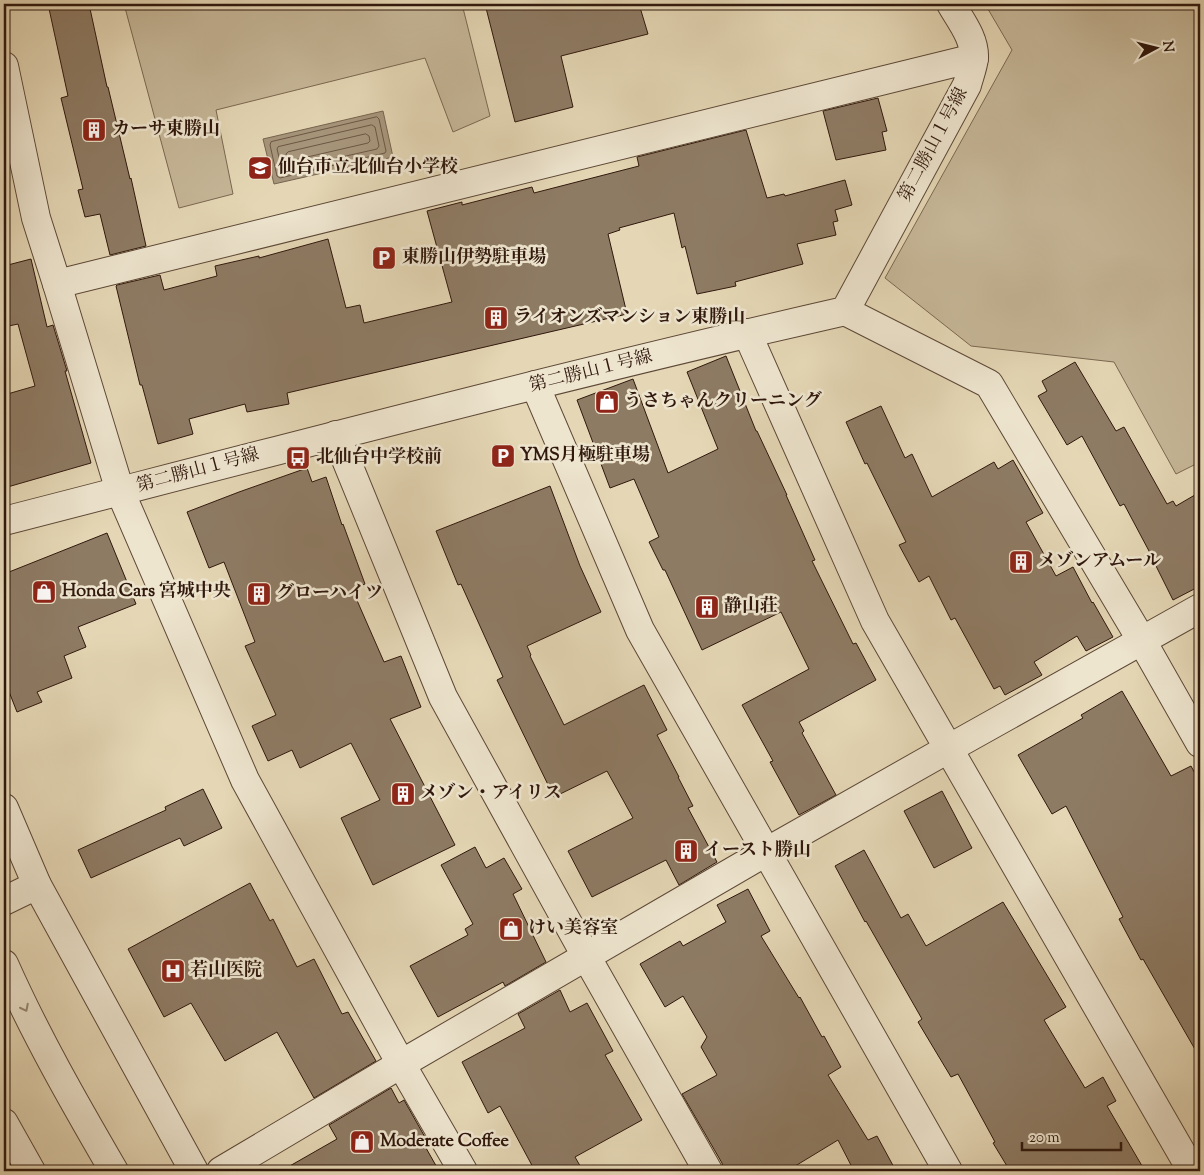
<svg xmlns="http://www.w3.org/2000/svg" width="1204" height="1175" viewBox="0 0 1204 1175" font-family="'Sorts Mill Goudy','Noto Serif JP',serif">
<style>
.green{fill:#c6b798;stroke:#7b6852}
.water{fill:#a7967c;stroke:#776450}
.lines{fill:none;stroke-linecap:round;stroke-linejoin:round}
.shore{stroke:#6c5744;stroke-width:1}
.building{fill:#8e7b64;stroke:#30180d}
.minor-casing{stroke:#5d4837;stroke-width:30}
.tertiary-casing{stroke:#5d4837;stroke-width:30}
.minor{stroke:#eee5cf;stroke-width:28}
.tertiary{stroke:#eee5cf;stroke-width:28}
.oneway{stroke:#988978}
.labels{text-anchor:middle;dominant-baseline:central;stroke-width:5;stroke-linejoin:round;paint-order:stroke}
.poi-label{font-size:18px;font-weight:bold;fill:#30180d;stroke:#eee5cf;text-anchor:start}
.street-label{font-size:18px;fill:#30180d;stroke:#eee5cf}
</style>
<rect width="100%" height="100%" fill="#e5d7b5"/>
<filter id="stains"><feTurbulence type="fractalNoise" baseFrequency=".004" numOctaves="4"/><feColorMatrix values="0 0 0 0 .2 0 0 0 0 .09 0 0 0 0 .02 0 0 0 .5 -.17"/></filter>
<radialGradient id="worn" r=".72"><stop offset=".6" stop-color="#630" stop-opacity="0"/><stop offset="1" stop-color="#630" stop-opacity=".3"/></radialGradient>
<g class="green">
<path d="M124,4H462L490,116L453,132L425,58L216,110L233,194L179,208Z"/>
<path d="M985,4H1200V462L1176,474L1114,362L971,346L885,278L1012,50Z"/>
</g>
<path class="water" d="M383,111L393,157L274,184L263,139Z"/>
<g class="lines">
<g class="shore">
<path d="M377,117L379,119L386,151L385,153L280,178L277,176L270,145L271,142Z"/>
<path d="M372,125L375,127L379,146L377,149L284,170L282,169L277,149L278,147Z"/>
<path d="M366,134L369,136L370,141L368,143L290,161L287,159L286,154L288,152Z"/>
</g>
</g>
<g class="building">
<path d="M48,4H89L107,87H108L130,179L131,178L146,246L110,255L100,214L85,217L78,190L83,189L61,98L68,96Z"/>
<path d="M485,4H639L648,34L561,56L573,107L515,122Z"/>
<path d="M878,98L887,131L882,132L886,150L836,160L823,111Z"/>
<path d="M746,130L767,198L784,194L785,196L845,180L852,205L835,210L838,221L833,222L836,235L797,244L803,264L735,282L736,286L697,294L685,246L682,248L674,213L619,228L620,230L608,234L627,314L287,393L289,404L247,412L245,404L189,419L193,434L158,444L142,385H140L116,286L117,285L160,275L164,290L217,276L215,266L259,256V258L328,239L346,308L360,305L364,323L452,302L427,211L462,202V205L532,187L534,193L639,166L637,157Z"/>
<path d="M31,259L47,327L53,325L67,371H65L91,463L4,488V395L35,386L18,324L4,327V266Z"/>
<path d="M726,356L756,431H757L787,495H786L815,560L812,561L853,644L856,643L876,680L799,722L804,731L802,733L836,795L799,815L770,762L773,761L742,705L809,669L781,612L702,650L665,570H663L649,542L659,537L634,479L610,488L577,400L633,379L668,473L718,449L687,372Z"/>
<path d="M1075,362L1116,431L1124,427L1167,504L1173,501L1176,506L1200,492V586L1173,600L1156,566H1157L1124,504L1120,506L1082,436L1067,445L1038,396L1047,391L1042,381Z"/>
<path d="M881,406L905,458L912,454L932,497L994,462L998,469L1013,460L1043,513L1026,522L1056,576L1073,567L1092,603L1093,602L1113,637L1086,651L1077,636L1034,662L1042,675L1005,695L1000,686L994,689L955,618L951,620L929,576L919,582L899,545L906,542L867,463L865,464L846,422Z"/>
<path d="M307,468L312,482L326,477L342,525L343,524L365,584L352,589L384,662L401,656L421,707L390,719L455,845L373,885L341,818L380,800L351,743L300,768L292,750L268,761L252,726L276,715L245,646L255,642L224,562L209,568L187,512L239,492Z"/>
<path d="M550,486L580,566L601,612L527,646L531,655L530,656L564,725L644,685L667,730L657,735L679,777H678L693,806L688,808L717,862L679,885L666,860L592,897L568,851L633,818L607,771L554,797L497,680L503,677L461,584L458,585L436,531Z"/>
<path d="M107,533L136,604L78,627L86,647L64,656L72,678L37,692L42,702L17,712L4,679V574Z"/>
<path d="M1122,691L1171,776L1191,766L1200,783V1058L1143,959L1141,960L1119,919L1123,917L1066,806L1052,814L1018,755L1083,718L1081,715Z"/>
<path d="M203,789L222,828L184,846L180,838L91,878L78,850L166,810L165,807Z"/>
<path d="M942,791L972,848L934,868L904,811Z"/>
<path d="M475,847L486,868L504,858L522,889L513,894L546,962L505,986L503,982L438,1017L410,966L468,935L465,929L473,924L441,865Z"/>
<path d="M864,850L901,918L908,914L926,946L1003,902L1066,1007L1044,1020L1085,1088L1103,1077L1116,1101L1107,1106L1145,1171H1010L993,1143L995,1142L958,1074L951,1077L918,1022L922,1019L866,921L865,922L835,866Z"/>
<path d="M250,883L270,921L273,919L297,967L314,959L342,1014L348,1012L376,1061L314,1098L277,1032L225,1061L191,1003L164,1017L128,949Z"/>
<path d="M748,889L770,931L761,936L799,998L800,997L822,1037L824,1036L841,1067L828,1075L868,1140L877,1136L896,1171H854L838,1140L787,1171H724L722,1163L682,1094L717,1075L701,1047L707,1037L683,996L665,1007L640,964L680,941L683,946L726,922L717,905Z"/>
<path d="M560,990L570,1012L587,1003L613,1051L605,1055L642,1120L575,1157L583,1171H535L500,1106L488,1113L462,1062L525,1028L518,1014Z"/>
<path d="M391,1088L399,1103L404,1100L430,1146L426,1148L439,1171H281L337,1139L329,1125Z"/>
</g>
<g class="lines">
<defs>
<g id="minor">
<path d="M4,66L36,218L57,284L120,491L245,780L401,1064L463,1171"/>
<path d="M57,284L974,58"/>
<path d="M845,311L989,384L1142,641L1200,743"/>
<path d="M535,385L640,630L948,1171"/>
<path d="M336,435L443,697L586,956L708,1171"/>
<path d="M4,808L37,885L194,1171"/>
<path d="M4,901L37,885"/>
<path d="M221,1171L401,1064L766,852L948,749L1200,608"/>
</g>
<g id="tertiary">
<path d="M747,333L875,621L1192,1171"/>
<path d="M4,521C284,449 564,375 845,311L967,85C969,77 973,67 974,58C975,38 960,20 951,4"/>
<path d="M4,964C36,1036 75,1104 114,1171"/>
<path d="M4,1123L31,1171"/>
</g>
</defs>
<use href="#minor" class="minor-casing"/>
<use href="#tertiary" class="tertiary-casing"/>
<use href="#minor" class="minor"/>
<use href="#tertiary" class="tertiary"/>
</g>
<defs><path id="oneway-chevron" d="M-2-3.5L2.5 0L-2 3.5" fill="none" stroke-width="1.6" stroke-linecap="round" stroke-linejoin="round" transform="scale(1.25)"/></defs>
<use class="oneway" href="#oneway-chevron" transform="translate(25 1008) rotate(63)"/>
<defs>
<symbol id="building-square" viewBox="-11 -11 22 22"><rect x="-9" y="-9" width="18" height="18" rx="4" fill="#8f2418" stroke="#eee5cf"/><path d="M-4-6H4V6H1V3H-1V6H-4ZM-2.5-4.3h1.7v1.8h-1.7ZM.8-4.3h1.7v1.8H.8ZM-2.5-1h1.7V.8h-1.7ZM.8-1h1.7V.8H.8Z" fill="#fff"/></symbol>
<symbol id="school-square" viewBox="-11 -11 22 22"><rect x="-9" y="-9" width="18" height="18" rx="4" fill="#8f2418" stroke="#eee5cf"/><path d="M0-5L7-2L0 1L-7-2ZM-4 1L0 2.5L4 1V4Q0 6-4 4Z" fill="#fff"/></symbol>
<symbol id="parking-square" viewBox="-11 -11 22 22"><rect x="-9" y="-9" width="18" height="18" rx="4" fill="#8f2418" stroke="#eee5cf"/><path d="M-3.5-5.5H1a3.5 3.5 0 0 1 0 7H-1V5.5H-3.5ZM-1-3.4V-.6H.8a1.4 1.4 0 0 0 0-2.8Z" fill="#fff"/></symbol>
<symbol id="shop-square" viewBox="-11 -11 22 22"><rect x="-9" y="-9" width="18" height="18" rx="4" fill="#8f2418" stroke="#eee5cf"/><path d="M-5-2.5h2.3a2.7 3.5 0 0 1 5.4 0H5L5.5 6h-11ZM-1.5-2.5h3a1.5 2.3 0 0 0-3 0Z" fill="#fff"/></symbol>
<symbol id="bus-square" viewBox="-11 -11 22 22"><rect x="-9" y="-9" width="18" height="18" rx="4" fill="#8f2418" stroke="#eee5cf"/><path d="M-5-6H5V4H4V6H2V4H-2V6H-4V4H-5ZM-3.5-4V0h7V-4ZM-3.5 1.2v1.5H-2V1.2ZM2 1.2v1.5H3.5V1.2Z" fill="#fff"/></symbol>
<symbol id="hospital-square" viewBox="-11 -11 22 22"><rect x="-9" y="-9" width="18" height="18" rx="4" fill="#8f2418" stroke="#eee5cf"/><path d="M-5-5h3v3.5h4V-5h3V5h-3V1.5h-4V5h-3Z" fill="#fff"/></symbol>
</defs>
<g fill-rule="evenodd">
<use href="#building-square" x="80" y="116" width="28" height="28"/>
<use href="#school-square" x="246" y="154" width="28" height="28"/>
<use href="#parking-square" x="370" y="244" width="28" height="28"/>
<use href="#building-square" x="482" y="304" width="28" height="28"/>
<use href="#shop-square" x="593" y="388" width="28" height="28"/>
<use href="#parking-square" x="489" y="442" width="28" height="28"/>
<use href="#bus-square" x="284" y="444" width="28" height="28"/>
<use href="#building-square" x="1007" y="548" width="28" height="28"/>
<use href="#shop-square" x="30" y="578" width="28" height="28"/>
<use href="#building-square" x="245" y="580" width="28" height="28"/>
<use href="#building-square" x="693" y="593" width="28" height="28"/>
<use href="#building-square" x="389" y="780" width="28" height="28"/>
<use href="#building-square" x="672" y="837" width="28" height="28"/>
<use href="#shop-square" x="497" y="915" width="28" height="28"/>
<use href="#hospital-square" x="159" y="957" width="28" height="28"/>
<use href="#shop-square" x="348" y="1128" width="28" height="28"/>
</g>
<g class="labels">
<g class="poi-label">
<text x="112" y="130">カーサ東勝山</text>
<text x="278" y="168">仙台市立北仙台小学校</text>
<text x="402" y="258">東勝山伊勢駐車場</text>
<text x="514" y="318">ライオンズマンション東勝山</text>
<text x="624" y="402">うさちゃんクリーニング</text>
<text x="520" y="456">YMS月極駐車場</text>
<text x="316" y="458">北仙台中学校前</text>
<text x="1038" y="562">メゾンアムール</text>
<text x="62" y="592">Honda Cars 宮城中央</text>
<text x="276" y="594">グローハイツ</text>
<text x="724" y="607">静山荘</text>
<text x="420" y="794">メゾン・アイリス</text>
<text x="704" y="851">イースト勝山</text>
<text x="528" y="929">けい美容室</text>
<text x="190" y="971">若山医院</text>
<text x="380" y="1142">Moderate Coffee</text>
</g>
<g class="street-label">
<text transform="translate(934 145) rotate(-62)">第二勝山１号線</text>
<text transform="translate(591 372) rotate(-14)">第二勝山１号線</text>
<text transform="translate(198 471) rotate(-15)">第二勝山１号線</text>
</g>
</g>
<rect width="1204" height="1175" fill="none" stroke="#e5d7b5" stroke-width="20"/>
<rect x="5" y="5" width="1194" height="1165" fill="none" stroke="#30180d" stroke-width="2.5"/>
<rect x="10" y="10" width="1184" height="1155" fill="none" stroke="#30180d"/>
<g transform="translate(1156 48) rotate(83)" stroke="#eee5cf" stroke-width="4" paint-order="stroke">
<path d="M0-4L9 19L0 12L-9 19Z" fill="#30180d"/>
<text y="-8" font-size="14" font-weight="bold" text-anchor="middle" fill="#30180d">N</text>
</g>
<path d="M1022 1142v8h99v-8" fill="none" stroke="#30180d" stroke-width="2.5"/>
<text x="1029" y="1142" font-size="15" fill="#30180d" stroke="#eee5cf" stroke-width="4" paint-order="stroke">20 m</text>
<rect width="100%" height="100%" filter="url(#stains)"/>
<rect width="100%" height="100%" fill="url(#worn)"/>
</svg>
